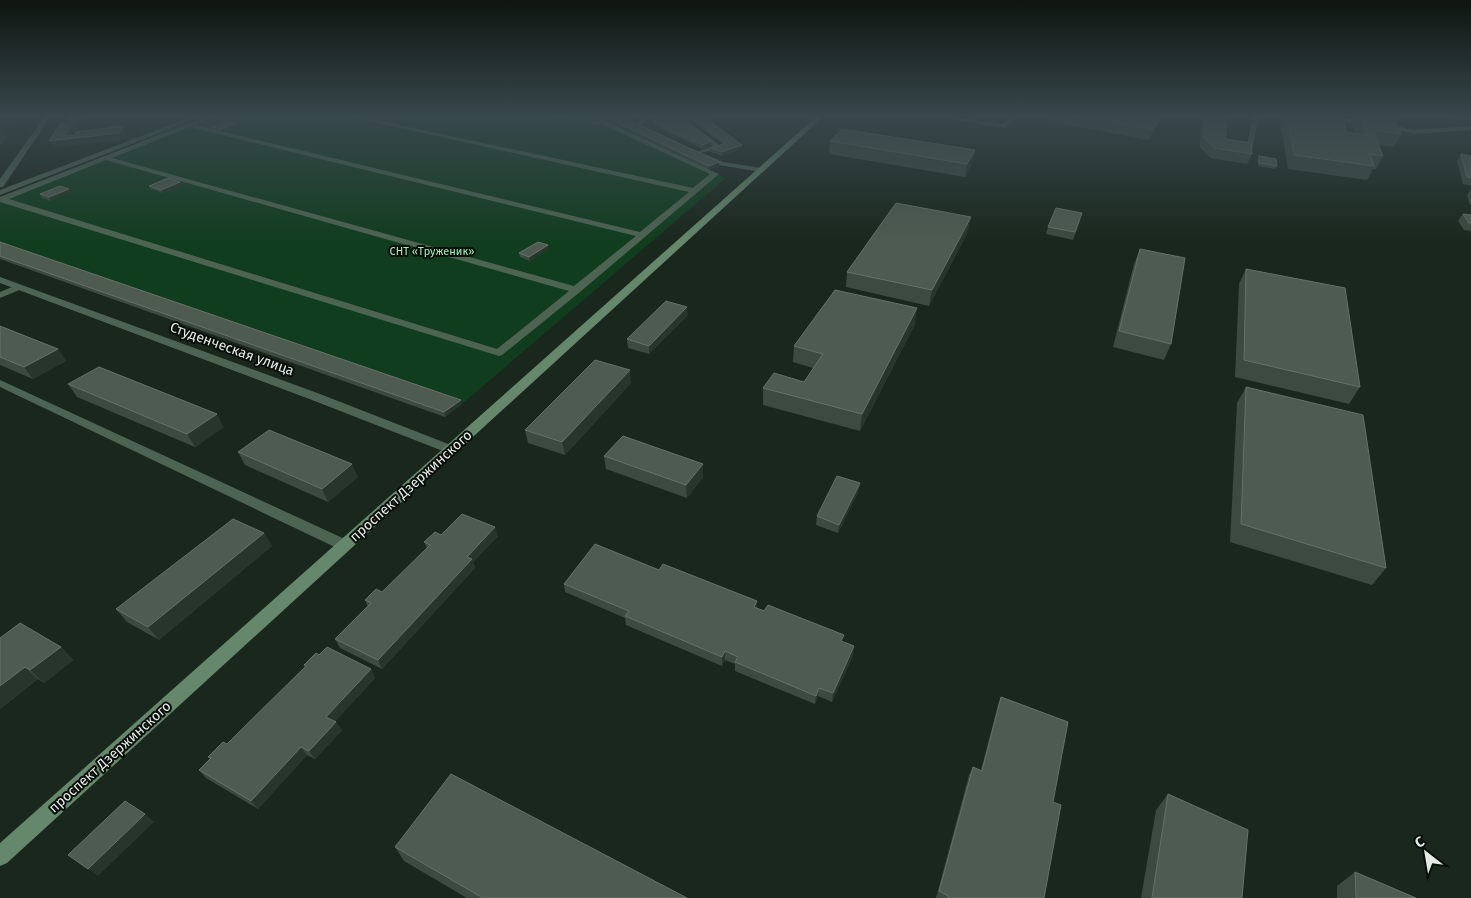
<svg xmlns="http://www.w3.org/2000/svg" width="1471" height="898" viewBox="0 0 1471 898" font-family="'Fira Sans',sans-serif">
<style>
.green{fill:#113d1f}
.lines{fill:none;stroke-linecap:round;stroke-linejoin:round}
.service{fill:#4e6453;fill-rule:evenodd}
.minor{fill:#4e6453;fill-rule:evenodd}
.secondary{fill:#65886d;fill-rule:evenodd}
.wall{fill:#3c4a3f}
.shaded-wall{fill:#27352a}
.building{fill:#4e5b51;stroke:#657268}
.labels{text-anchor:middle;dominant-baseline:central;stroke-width:4;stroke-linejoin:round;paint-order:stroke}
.far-park-label{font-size:11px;fill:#a1f1b5;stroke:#090e0a}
.street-label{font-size:14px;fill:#e2ebe4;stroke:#090e0a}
</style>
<rect width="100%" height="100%" fill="#1a271d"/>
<path class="green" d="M207,116H598L726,178L462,404L0,245V197Z"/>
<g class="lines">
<g class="service">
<path d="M207,116H215L196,125L640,232L689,192L347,116H358L693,188L710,174L602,124L599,125L556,116H569L594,120L587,116H595L719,174L580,292L502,355L499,356L0,202V197ZM190,127L636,236L574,286L112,158ZM106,160L569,291L497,349L9,199Z"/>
<path d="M640,116H646V121L640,126H636V124L640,120Z"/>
<path d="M674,116H681L718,144V149L697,154V152L713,146Z"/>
<path d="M934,116H948L1003,124L1010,116H1016L1005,128Z"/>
<path d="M1253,116H1259L1252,150L1249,152L1246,150Z"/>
<path d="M1302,116H1322L1365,120L1368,122L1365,124L1305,118Z"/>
<path d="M1384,123L1413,130L1471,126V130L1413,134L1382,126L1381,125Z"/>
<path d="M705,154L723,162L761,168L764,170L761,172L719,165L703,157L702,156Z"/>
<path d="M19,284L23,287L22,289L0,298V292Z"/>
</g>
<g class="minor">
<path d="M45,116H51L3,187H0V179Z"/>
<path d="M194,116H203L0,195V190Z"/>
<path d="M0,277L320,394L456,447L458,450L452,454L448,453L312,400L0,283Z"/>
<path d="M0,380L349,541L351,545L349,549L344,550L339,549L0,387Z"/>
</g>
<path class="secondary" d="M817,116H824L7,863L0,866V843Z"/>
</g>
<g class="wall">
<path d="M598,116H621L719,162V166L709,169Z"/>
<path d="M651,116H673L711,146L703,149L655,126Z"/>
<path d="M685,116H703L742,148L722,156L711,152V148L723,144Z"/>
<path d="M1047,116H1157L1161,117L1157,126L1149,140L1045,121Z"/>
<path d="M1201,116H1226V139L1252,154L1247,164L1210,158L1200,147Z"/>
<path d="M1282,116H1347L1346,119H1343L1347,132L1355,133L1351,122L1354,116H1373L1401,134L1394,147L1379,145L1383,156L1376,169H1373L1367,180L1288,169L1280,120Z"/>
<path d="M1429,116H1471V122Z"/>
<path d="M237,126L222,132L213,130L212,127Z"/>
<path d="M830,141L975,150L972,163L965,177L829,154Z"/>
<path d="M1461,154L1471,156V186L1463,184L1457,161Z"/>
<path d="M1259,156L1277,166L1275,169L1258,166V160Z"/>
<path d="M149,186H182L163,193L151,189Z"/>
<path d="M1471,189V205H1470L1467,195Z"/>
<path d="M71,192L51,201L42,198L40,194Z"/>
<path d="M1463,214L1471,215V231L1464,230L1458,221Z"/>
<path d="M1080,221L1073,240L1046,234L1048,227Z"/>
<path d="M968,232L929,306L846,287L847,272Z"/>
<path d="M0,242L461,400L462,404L445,417L0,259Z"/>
<path d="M548,245V249L530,261L520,257L519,253Z"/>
<path d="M1140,249L1171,344L1164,360L1113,347L1134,264Z"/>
<path d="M1246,269L1360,387L1349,404L1235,377L1239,284Z"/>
<path d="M688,315L649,354L628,348L627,339Z"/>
<path d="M915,324L860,431L763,405V388L804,382L813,368L793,362L794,346Z"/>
<path d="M0,326L58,349L66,361L33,379L0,365Z"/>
<path d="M631,383L565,455L528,443L525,430Z"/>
<path d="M68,384L224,427L195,447L77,397Z"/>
<path d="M1246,387L1386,568L1372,585L1230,542L1237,403Z"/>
<path d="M238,452L358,477L328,502L245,465Z"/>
<path d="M604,456L703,477L687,498L606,469Z"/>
<path d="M860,483L858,492L838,533L816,525L817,516Z"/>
<path d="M264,533L272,546L159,640L127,622L116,609Z"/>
<path d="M441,535L498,536L473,562L475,568L382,669L340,648L335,639L368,607L365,600L382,592L427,548L424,542Z"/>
<path d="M564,584L757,608L843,642L853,655L832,702L818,696L815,704L735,671V664L725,660L722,666L626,625L625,618L565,592Z"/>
<path d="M0,638L61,647L73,660L44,683L38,679L0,709Z"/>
<path d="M319,655L371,669L375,678L335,721L342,730L315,759L307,755L258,809L206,778L199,770L210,759L208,757L227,744L305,667L304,665Z"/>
<path d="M1001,697L1053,802L1044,898H936L969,775L973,767L981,770L998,705Z"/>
<path d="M1168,794L1242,898H1141L1156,810Z"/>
<path d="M395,847L687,898H467L404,861Z"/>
<path d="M1355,872L1416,898H1337V886Z"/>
</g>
<g class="shaded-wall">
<path d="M9,116H22L15,126L2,127L8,136L0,147V117Z"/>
<path d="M84,116H88L84,123L75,124L78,128L71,139L123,126L126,133L123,140L53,148L49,141L65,136L70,124L68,121Z"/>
<path d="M97,116H119L98,118Z"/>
<path d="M1161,117L1157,126L1149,140L1153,130Z"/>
<path d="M236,123L237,126L222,132L221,129Z"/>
<path d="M711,142V146L703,149V145Z"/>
<path d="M742,145V148L722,156V152Z"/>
<path d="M975,150L972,163L965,177L967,164Z"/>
<path d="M719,162V166L709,169V166Z"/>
<path d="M180,182L182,186L163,193L161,190Z"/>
<path d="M69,189L71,192L51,201L49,197Z"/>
<path d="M971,217L968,232L929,306L932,290Z"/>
<path d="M548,245V249L530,261L529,257Z"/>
<path d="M687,307L688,315L649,354V346Z"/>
<path d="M917,308L915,324L860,431L862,414Z"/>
<path d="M58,349L66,361L33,379L24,367Z"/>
<path d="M630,370L631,383L565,455L562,442Z"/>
<path d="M461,400L462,404L445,417L444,412Z"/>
<path d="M217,414L224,427L195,447L187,434Z"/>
<path d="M352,464L358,477L328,502L322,489Z"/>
<path d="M703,464V477L687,498L686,485Z"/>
<path d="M860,483L858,492L838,533L839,525Z"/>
<path d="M495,527L498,536L473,562L475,568L382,669L378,660L467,557Z"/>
<path d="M264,533L272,546L159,640L148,627Z"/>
<path d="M757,601V609L754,607Z"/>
<path d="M854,646L853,655L832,702L833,693Z"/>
<path d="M61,647L73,660L44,683L30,670Z"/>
<path d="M725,651V660L722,666V657Z"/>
<path d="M25,667L38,679L0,709V686Z"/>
<path d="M371,669L375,678L332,725L326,717Z"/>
<path d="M819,688L818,696L815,704L816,696Z"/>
<path d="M336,722L342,730L315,759L309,751Z"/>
<path d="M301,747L307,755L258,809L251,801Z"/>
<path d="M145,814L154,822L98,876L88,869Z"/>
</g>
<g class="building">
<path d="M71,116H84L82,120L68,121Z"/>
<path d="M604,116H621L719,162L709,166Z"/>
<path d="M652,116H673L711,142L703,145L655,123Z"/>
<path d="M689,116H703L742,145L722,152L711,148L726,143Z"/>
<path d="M1074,116H1157L1161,117L1153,130Z"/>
<path d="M1204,116H1226V139L1251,143L1252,154L1214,148L1204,137Z"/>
<path d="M1287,116H1342L1347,132L1367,135L1360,116H1373L1394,118L1401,134L1373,130L1383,156L1370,154L1374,166L1294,155Z"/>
<path d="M74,121L65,136L75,135L76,132L123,126L119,133L49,141L61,123Z"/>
<path d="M227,121L236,123L221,129L212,127Z"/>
<path d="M842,129L975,150L967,164L830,141Z"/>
<path d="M1461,154L1471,156V178L1467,177Z"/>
<path d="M1259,156L1276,159L1277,166L1259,163Z"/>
<path d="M168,178L180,182L161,190L149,186Z"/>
<path d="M60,186L69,189L49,197L40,194Z"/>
<path d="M896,203L971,217L932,290L847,272Z"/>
<path d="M1056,208L1082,213L1075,232L1048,227Z"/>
<path d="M1463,214L1471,215V223H1469Z"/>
<path d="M0,242L461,400L444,412L0,256Z"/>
<path d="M538,242L548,245L529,257L519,253Z"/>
<path d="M1140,249L1185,258L1171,344L1119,331Z"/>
<path d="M1246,269L1345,288L1360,387L1244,360Z"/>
<path d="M835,290L917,308L862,414L763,388L774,373L804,382L823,354L794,346Z"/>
<path d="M666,301L687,307L649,346L627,339Z"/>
<path d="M0,326L58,349L24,367L0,357Z"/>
<path d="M595,360L630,370L562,442L525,430Z"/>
<path d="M99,367L217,414L187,434L68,384Z"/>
<path d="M1246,387L1363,415L1386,568L1241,524Z"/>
<path d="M269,430L352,464L322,489L238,452Z"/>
<path d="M623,436L703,464L686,485L604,456Z"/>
<path d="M837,476L860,483L839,525L817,516Z"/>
<path d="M462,514L495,527L467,557L472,559L378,660L335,639L371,603L365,600L376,589L382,592L430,545L424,542L435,532L441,535Z"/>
<path d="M233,519L264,533L148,627L116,609Z"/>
<path d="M595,544L659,570L663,564L757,601L754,607L764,611L768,605L844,635L841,641L854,646L833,693L819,688L816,696L735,662L738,657L725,651L722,657L625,616L629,611L564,584Z"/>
<path d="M20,623L61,647L30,670L25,667L0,686V638Z"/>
<path d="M327,647L371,669L326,717L336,722L309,751L301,747L251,801L199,770L211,758L208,757L223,742L227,744L306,666L304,665L316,653L319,655Z"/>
<path d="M1001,697L1068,722L1053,802L1061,805L1044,898H948V896L939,891L973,767L982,771Z"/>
<path d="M451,774L687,898H483L395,847Z"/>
<path d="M1168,794L1248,830L1242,898H1152Z"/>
<path d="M125,801L145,814L88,869L68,855Z"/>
<path d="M1355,872L1416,898H1356Z"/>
</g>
<linearGradient id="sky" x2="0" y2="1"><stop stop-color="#0e1510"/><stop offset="0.48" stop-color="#38474c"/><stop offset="1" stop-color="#38474c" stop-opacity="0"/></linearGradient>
<rect width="1471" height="242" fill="url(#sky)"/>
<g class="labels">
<g class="far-park-label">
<text x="432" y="251">СНТ «Труженик»</text>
</g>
<g class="street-label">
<text transform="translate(232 349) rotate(20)">Студенческая улица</text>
<text transform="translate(411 486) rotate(-42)">проспект Дзержинского</text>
<text transform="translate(110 757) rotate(-42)">проспект Дзержинского</text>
</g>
</g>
<g transform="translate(1426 853) rotate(329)" stroke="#090e0a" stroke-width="4" paint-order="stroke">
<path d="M0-4L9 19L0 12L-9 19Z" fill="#e2ebe4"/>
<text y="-8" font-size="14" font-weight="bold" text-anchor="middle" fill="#e2ebe4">С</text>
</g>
</svg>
